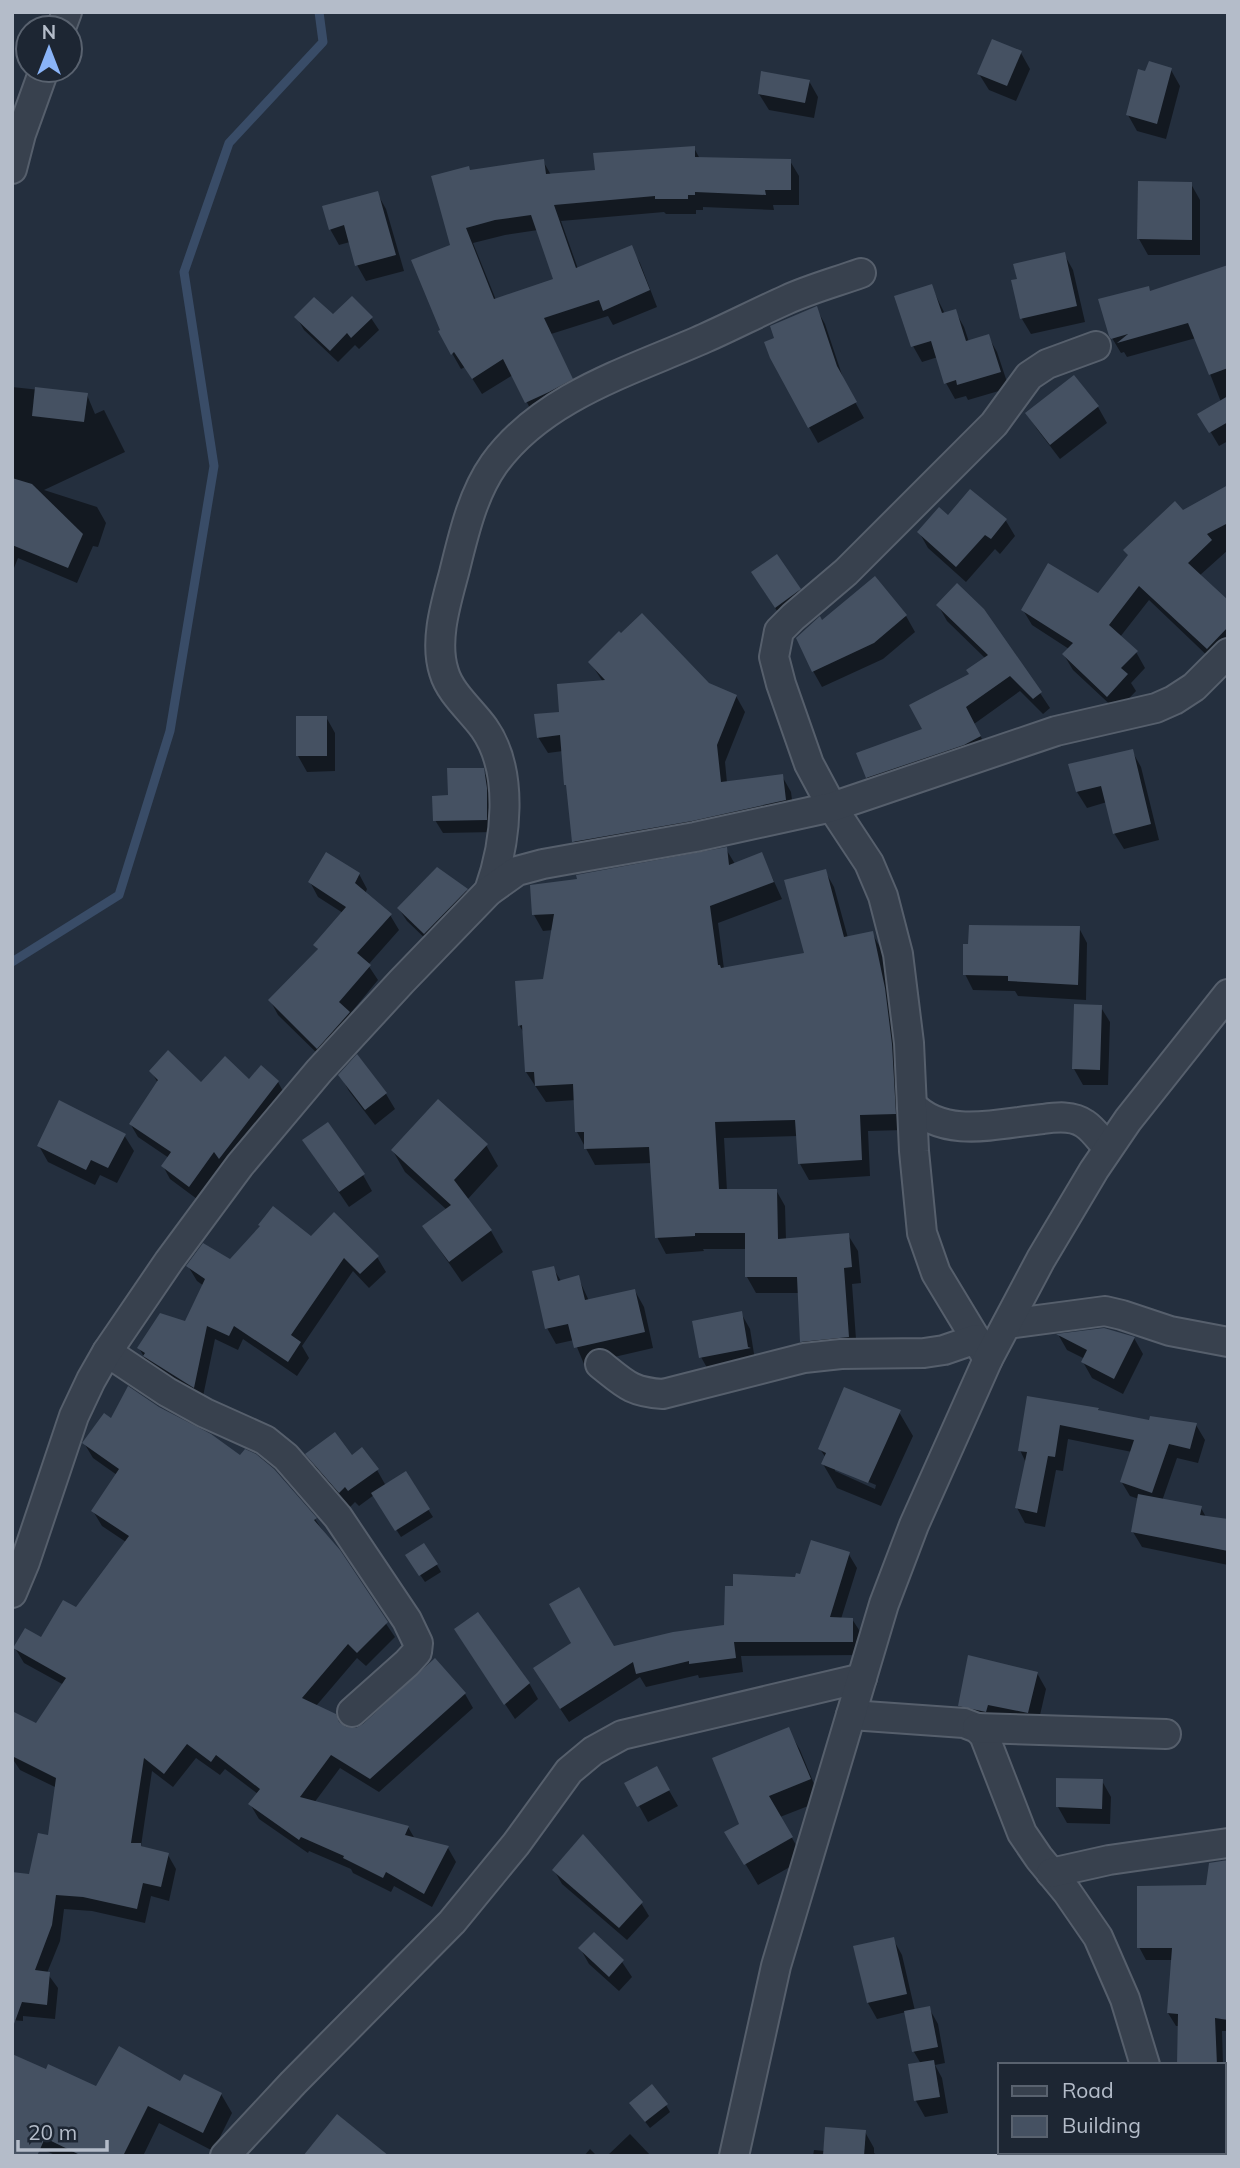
<svg xmlns="http://www.w3.org/2000/svg" width="1240" height="2168" viewBox="0 0 1240 2168" font-family="Mulish,sans-serif">
<style>
.shadow{fill:#0007;fill-rule:evenodd}
.lines{fill:none;stroke-linecap:round;stroke-linejoin:round}
.stream{stroke:#394c67;stroke-width:9}
.building{fill:#455162;fill-rule:evenodd}
.street-casing{stroke:#565f6c;stroke-width:32}
.street{stroke:#38414e;stroke-width:28}
</style>
<rect width="100%" height="100%" fill="#242f3e"/>
<g class="shadow">
<path d="M1021,53L1030,69L1016,101L989,90L979,74Z"/>
<path d="M1171,70L1180,86L1166,139L1137,131L1128,115Z"/>
<path d="M809,81L818,97L814,118L769,110L759,94Z"/>
<path d="M694,148L700,159L790,161L799,176V205H773L774,210L703,207V210H696V214H666L664,212L561,221L578,269L631,248L640,263L657,307L613,325L608,316L551,334L580,395L535,418L513,375L482,394L465,367L461,369L440,332L452,246L470,172L543,161L551,175L597,172ZM538,230L555,281L496,300L473,243L505,235Z"/>
<path d="M1191,184L1200,200V255H1148L1139,239Z"/>
<path d="M377,193L386,209L404,271L366,281L357,265L350,242L339,245L330,229Z"/>
<path d="M1064,254L1073,270L1085,322L1031,334L1022,319L1019,281Z"/>
<path d="M1228,267V441L1219,446L1200,414L1221,402L1196,338L1127,357L1124,352L1121,353L1112,338L1151,293Z"/>
<path d="M931,286L945,314L955,311L964,327L969,342L988,336L997,352L1009,388L968,400L966,396L955,399L946,383L938,357L922,362L913,346L897,297Z"/>
<path d="M816,308L825,324L845,384L864,418L818,443L809,427L776,339Z"/>
<path d="M333,317L371,318L379,330L359,349L355,345L338,362L304,330L297,318Z"/>
<path d="M1074,378L1098,407L1107,423L1060,459L1037,429L1027,414Z"/>
<path d="M12,387L87,395L95,414L104,410L125,452L44,490L97,507L106,523L98,547L93,546L77,583L18,558L12,573Z"/>
<path d="M1228,487V550L1199,576L1228,603V652L1216,664L1149,600L1120,637L1136,652L1145,668L1131,683L1136,691L1117,711L1073,670L1064,655L1069,649L1032,625L1023,610L1099,595L1183,512Z"/>
<path d="M970,491L1006,521L1015,536L1000,554L995,549L966,582L928,548L919,532L948,518Z"/>
<path d="M762,588L799,590L808,605L785,623Z"/>
<path d="M938,605L1040,693L1050,708L1043,714L1020,691L974,724L989,752L877,793L867,777L925,730L986,659L947,621Z"/>
<path d="M906,616L915,632L883,659L822,687L813,671Z"/>
<path d="M590,662L708,685L736,696L745,712L725,762L727,783L782,776L791,792L794,816L583,857L574,841L563,751L548,753L538,737L561,713L603,682Z"/>
<path d="M326,717L335,733V771L307,772L298,756Z"/>
<path d="M1132,751L1141,767L1159,840L1124,849L1114,833L1107,802L1087,808L1077,792Z"/>
<path d="M483,770L490,783L494,832L443,833L435,820Z"/>
<path d="M726,849L735,864L762,855L782,899L718,923L724,969L806,955L825,871L834,887L848,938L872,933L881,949L894,1006L904,1130L868,1131L870,1176L809,1180L800,1164L798,1136L724,1138L727,1191L776,1190L785,1206L786,1240L848,1235L858,1251L861,1283L852,1284L857,1353L811,1357L802,1341L799,1293H756L747,1277V1249H703L704,1251L666,1254L657,1237L652,1163L595,1165L577,1132L576,1100L546,1102L526,1072L524,1033L519,1025L544,980L553,930L543,931L534,915L578,881Z"/>
<path d="M359,874L367,889L365,894L390,915L399,930L368,965L378,980L349,1015L357,1028L326,1062L278,1015L270,1000L319,951L316,946L343,913L318,897L310,882Z"/>
<path d="M466,890L474,903L432,945L407,921L399,909Z"/>
<path d="M1079,928L1087,943L1086,1000L1018,996L1015,991L973,990L965,974Z"/>
<path d="M1100,1006L1110,1022L1108,1085H1083L1074,1069Z"/>
<path d="M151,1071L201,1084L278,1082L285,1095L227,1170L222,1164L197,1199L170,1179L163,1166L169,1158L138,1137L131,1125L158,1083Z"/>
<path d="M340,1075L386,1094L395,1109L375,1125L349,1091Z"/>
<path d="M124,1135L134,1151L117,1183L100,1175L95,1185L48,1162L39,1146Z"/>
<path d="M486,1145L498,1166L467,1200L491,1231L503,1252L462,1282L424,1227L447,1210L405,1172L393,1151Z"/>
<path d="M314,1156L363,1175L372,1191L349,1207Z"/>
<path d="M311,1238L377,1257L386,1272L369,1288L353,1271L302,1346L309,1358L297,1376L243,1339L238,1350L215,1339L202,1401L147,1362L139,1348L186,1323L204,1286L197,1281L188,1266L230,1262Z"/>
<path d="M553,1268L561,1281L578,1277L589,1301L635,1291L644,1307L653,1348L584,1364L574,1340L556,1344L547,1328Z"/>
<path d="M741,1313L750,1329L755,1360L710,1373L701,1357Z"/>
<path d="M1104,1330L1134,1338L1143,1354L1123,1394L1092,1378L1083,1362L1085,1359L1067,1350L1059,1336Z"/>
<path d="M1028,1398L1098,1409L1100,1412L1150,1422L1196,1425L1205,1440L1198,1463L1177,1458L1162,1501L1201,1508L1206,1517L1228,1521V1565L1142,1547L1133,1532L1139,1499L1130,1496L1121,1481L1132,1452L1068,1439L1063,1471L1056,1470L1045,1527L1025,1523L1017,1508L1026,1463L1020,1450Z"/>
<path d="M899,1412L913,1436L881,1506L837,1488L823,1464L826,1458L820,1449ZM835,1468L876,1485L875,1489L835,1471Z"/>
<path d="M84,1443L315,1519L395,1637L366,1666L357,1658L316,1706L341,1726L356,1730L465,1694L473,1708L379,1792L340,1768L314,1803L408,1827L415,1839L448,1848L456,1862L432,1907L394,1886L391,1892L353,1873L351,1869L309,1851L308,1853L259,1819L250,1804L258,1794L225,1769L220,1775L196,1758L173,1787L152,1771L141,1846L168,1855L176,1869L169,1901L151,1896L145,1923L92,1911L64,1909L60,1941L47,1973L58,1988L55,2019L23,2016V2021L12,2020V1964L39,1835L49,1837L57,1788L20,1770L12,1758V1720L37,1726L64,1685L24,1663L15,1648L42,1640L77,1610L126,1542L102,1526L93,1511L117,1475L93,1458Z"/>
<path d="M308,1454L352,1457L377,1470L386,1486L405,1474L433,1517L401,1537L374,1495L359,1506L355,1502L349,1508L317,1470Z"/>
<path d="M848,1553L857,1568L841,1619H852L861,1633L860,1655L741,1656L743,1672L699,1678L698,1675L646,1687L640,1677L569,1722L543,1683L613,1648L726,1626L797,1579Z"/>
<path d="M412,1563L437,1565L441,1572L425,1582Z"/>
<path d="M466,1645L529,1683L538,1699L515,1719Z"/>
<path d="M1037,1673L1046,1689L1037,1728L969,1722L960,1706Z"/>
<path d="M788,1729L800,1750L821,1801L780,1817L804,1859L758,1885L727,1833L741,1824Z"/>
<path d="M656,1768L678,1806L648,1822L627,1784Z"/>
<path d="M1102,1781L1111,1797L1110,1824L1067,1823L1058,1807Z"/>
<path d="M554,1870L641,1903L649,1916L627,1940L562,1884Z"/>
<path d="M1228,1882V2031H1222L1223,2065H1179L1180,2026H1176L1168,2013L1172,1960H1146L1139,1947L1208,1887Z"/>
<path d="M893,1939L902,1955L915,2011L929,2008L938,2024L945,2063L935,2065L942,2078L948,2113L925,2117L916,2101L921,2064L914,2052L906,2012L877,2019L868,2003L856,1947Z"/>
<path d="M580,1948L622,1962L632,1977L619,1991L589,1964Z"/>
<path d="M1224,2067L1228,2068V2156H1221V2152H1224Z"/>
<path d="M47,2071L97,2088L181,2083L221,2094L232,2113L213,2151L159,2123L143,2156H57L40,2148Z"/>
<path d="M666,2105L670,2112L650,2128L636,2110Z"/>
<path d="M865,2132L874,2148V2153L878,2156H813L814,2150L825,2151Z"/>
<path d="M630,2134L651,2156H607Z"/>
<path d="M590,2149L597,2156H584Z"/>
<rect x="1053" y="2152" width="112" height="4"/>
</g>
<g class="lines">
<path class="stream" d="M12,962L119,895L170,731L214,466L184,272L229,143L323,42L319,12"/>
</g>
<g class="building">
<path d="M992,39L1022,51L1007,86L977,74Z"/>
<path d="M1149,61L1172,68L1157,124L1126,115L1138,69L1145,71Z"/>
<path d="M761,71L810,80L805,103L758,94Z"/>
<path d="M695,146V157L791,159V190H765L766,195L695,192V195H688V199H655V196L554,205L576,268L632,245L650,290L603,311L599,300L544,318L573,379L549,392L525,403L503,359L472,379L454,352L451,355L438,331L440,330L411,260L450,245L431,176L469,166L470,170L544,159L546,174L595,170L593,153ZM531,215L553,279L494,299L466,228L495,220Z"/>
<path d="M1138,181L1192,182V240L1137,239Z"/>
<path d="M378,191L396,255L355,266L344,225L329,230L322,206Z"/>
<path d="M1065,252L1077,306L1020,319L1011,280L1017,279L1013,264Z"/>
<path d="M1228,265V368L1209,375L1188,323L1117,343L1128,334L1111,339L1109,336L1098,299L1149,286L1150,291Z"/>
<path d="M932,284L942,313L956,309L966,341L989,334L1001,372L957,385L956,380L944,384L931,341L911,347L894,296Z"/>
<path d="M352,296L373,317L351,338L347,333L330,351L294,317L314,297L333,314Z"/>
<path d="M817,306L837,366L857,402L808,428L770,358L764,342L774,338L770,326Z"/>
<path d="M1074,375L1099,406L1050,445L1025,413Z"/>
<path d="M35,387L88,393L84,422L32,416Z"/>
<path d="M1228,396V422L1209,433L1197,414Z"/>
<path d="M12,478L32,484L83,534L68,568L12,545Z"/>
<path d="M1228,485V523L1207,534L1212,540L1188,563L1228,600V627L1207,649L1139,586L1109,625L1138,651L1121,668L1128,674L1107,697L1062,654L1073,643L1021,610L1048,563L1098,593L1128,555L1123,550L1175,501L1183,510Z"/>
<path d="M970,489L1007,519L991,539L985,535L956,567L917,532L939,507L948,515Z"/>
<path d="M777,554L801,589L775,608L751,572Z"/>
<path d="M875,576L907,615L874,643L812,672L796,638L820,616L822,620Z"/>
<path d="M957,583L984,609L1042,692L1033,699L1010,676L966,707L981,736L964,745L866,778L856,753L922,729L909,705L969,674L966,670L988,655L936,605Z"/>
<path d="M642,613L709,683L737,695L717,745L721,782L783,774L786,800L692,821L572,842L566,785H564L560,735L537,738L534,714L559,712L557,684L605,680L588,662L619,631L621,633Z"/>
<rect x="296" y="716" width="31" height="40"/>
<path d="M1133,749L1151,824L1113,834L1101,786L1076,792L1068,764Z"/>
<path d="M447,768H484L487,788V820L433,821L432,796L448,795Z"/>
<path d="M727,847L729,865L762,852L774,882L710,906L718,965H720L721,968L804,953L784,880L826,869L844,937L873,931L885,988L892,1044L896,1114L860,1115L862,1160L798,1164L795,1120L715,1122L719,1189H777L778,1239L849,1233L852,1267L844,1268L849,1337L800,1342L797,1277H745V1233H695V1236L655,1238L649,1147L584,1149V1132H575L573,1084L535,1086L534,1072H525L522,1025L518,1026L515,981L543,979L554,914L532,915L530,885L577,879L576,875Z"/>
<path d="M326,852L360,873L355,883L392,914L357,953L371,965L339,1002L350,1012L317,1049L268,1000L318,949L313,945L346,907L308,882Z"/>
<path d="M437,867L468,889L424,934L397,908Z"/>
<path d="M969,925L1080,926L1078,985L1008,981V976L963,975V944H968Z"/>
<path d="M1074,1004L1102,1005L1100,1070L1072,1069Z"/>
<path d="M168,1050L201,1082L225,1056L249,1079L261,1065L279,1081L219,1159L214,1152L189,1187L161,1166L171,1152L129,1124L158,1080L149,1071Z"/>
<path d="M357,1054L387,1093L365,1110L338,1075Z"/>
<path d="M438,1099L488,1144L454,1180L492,1230L449,1262L422,1226L451,1205L391,1150Z"/>
<path d="M59,1100L126,1134L108,1168L91,1160L86,1170L37,1146Z"/>
<path d="M328,1122L365,1174L339,1192L302,1140Z"/>
<path d="M273,1206L311,1236L334,1212L379,1256L360,1274L344,1258L291,1335L301,1342L288,1362L234,1326L229,1336L207,1326L194,1388L143,1356L145,1353L137,1348L160,1313L185,1321L205,1279L186,1266L203,1243L230,1259L260,1226L258,1225Z"/>
<path d="M554,1266L558,1281L579,1275L585,1300L635,1289L645,1332L574,1348L568,1324L545,1329L532,1271Z"/>
<path d="M742,1311L748,1347L751,1348L699,1358L692,1321Z"/>
<path d="M1104,1328L1135,1337L1114,1379L1081,1362L1087,1350L1056,1334Z"/>
<path d="M128,1386L159,1407L211,1434L240,1455L245,1449L256,1454L274,1469L317,1518L314,1520L340,1550L388,1622L357,1653L348,1644L302,1698L336,1714L339,1722L346,1727L356,1728L363,1724L435,1658L466,1693L370,1779L331,1755L300,1797L409,1826L405,1835L449,1846L424,1894L386,1872L383,1878L343,1858L344,1856L301,1837L299,1840L248,1804L260,1789L216,1755L211,1762L187,1744L164,1774L144,1758L131,1843H141V1846L169,1853L161,1887L143,1883L137,1909L83,1897L56,1895L52,1925L35,1970L50,1972L47,2005L22,2002L14,2024L12,1872L29,1874L38,1833L48,1835L56,1778L12,1756V1711L36,1723L66,1678L13,1648L25,1628L41,1637L63,1600L76,1607L129,1536L91,1511L119,1469L82,1443L104,1413L111,1418Z"/>
<path d="M844,1387L901,1410L868,1483L821,1464L826,1453L818,1449Z"/>
<path d="M1027,1396L1099,1408L1098,1410L1149,1420L1150,1416L1197,1423L1190,1449L1169,1444L1152,1493L1120,1482L1134,1440L1060,1425L1055,1457L1048,1456L1037,1513L1015,1508L1027,1452L1018,1451Z"/>
<path d="M335,1432L352,1455L362,1447L379,1469L348,1491L345,1487L339,1493L305,1454Z"/>
<path d="M406,1471L430,1509L395,1531L371,1493Z"/>
<path d="M1138,1494L1202,1506L1200,1515L1228,1519V1551L1131,1532Z"/>
<path d="M811,1540L850,1552L830,1617L853,1618V1642H734L736,1658L689,1664V1661L636,1674L633,1662L560,1709L533,1668L571,1643L549,1604L579,1587L614,1646L673,1632L724,1625L725,1586H733V1574L795,1577L796,1573L800,1574Z"/>
<path d="M424,1543L438,1564L419,1576L405,1555Z"/>
<path d="M478,1612L530,1683L504,1705L454,1629Z"/>
<path d="M968,1655L1038,1672L1028,1713L988,1705L986,1712L958,1706Z"/>
<path d="M789,1727L811,1779L769,1796L793,1837L744,1865L724,1832L739,1824L712,1758Z"/>
<path d="M657,1766L670,1790L637,1807L624,1783Z"/>
<path d="M1056,1778L1103,1779L1102,1809L1056,1807Z"/>
<path d="M583,1834L643,1902L619,1928L552,1870Z"/>
<path d="M1228,1860V2020L1215,2018L1217,2065H1177L1178,2014L1167,2013L1172,1948H1137V1886L1206,1885L1209,1863Z"/>
<path d="M594,1932L624,1960L609,1977L578,1948Z"/>
<path d="M894,1937L907,1994L867,2003L853,1946Z"/>
<path d="M930,2006L938,2047L912,2052L904,2011Z"/>
<path d="M119,2046L180,2081L184,2074L222,2093L203,2133L148,2106L123,2156H82L45,2138L37,2156H12V2054L46,2069L48,2064L96,2086Z"/>
<path d="M934,2060L940,2097L914,2101L908,2064Z"/>
<path d="M652,2084L668,2104L645,2122L629,2103Z"/>
<path d="M337,2114L389,2156H303Z"/>
<path d="M825,2127L866,2130L864,2156H823Z"/>
</g>
<g class="lines">
<defs>
<g id="street">
<path d="M61,28L67,12"/>
<path d="M12,169L21,134L44,70"/>
<path d="M489,891C506,843 515,772 484,728C471,710 450,693 444,672C434,641 446,603 454,573C463,537 472,495 494,464C543,396 631,371 705,338C732,326 759,312 786,300C810,289 836,282 861,273"/>
<path d="M912,1105C945,1140 1000,1123 1043,1119C1056,1117 1073,1115 1085,1124C1094,1130 1101,1141 1108,1148"/>
<path d="M1007,1324L1105,1311L1122,1315L1170,1331L1228,1342"/>
<path d="M107,1352L167,1392L205,1413L265,1440L286,1457L338,1517L407,1620L418,1643L417,1652L407,1663L352,1712"/>
<path d="M988,1359L936,1273L922,1233L914,1151L909,1043L898,954L883,896L869,863L832,807L809,764L781,684L774,657L779,631L793,617L846,572L994,424L1029,376L1047,364L1096,346"/>
<path d="M600,1364C625,1384 631,1392 663,1394L804,1358L841,1354L924,1353L944,1350L976,1339"/>
<path d="M12,1593L25,1562L74,1416L91,1380L107,1352L169,1261L240,1165L319,1071L402,981L489,891L517,871L543,864L695,837L832,807L1056,731L1156,708L1174,700L1194,687L1228,653"/>
<path d="M851,1715L964,1723L977,1728L984,1735L1022,1833L1039,1858L1067,1892L1098,1937L1125,1999L1145,2065"/>
<path d="M977,1728L1166,1734"/>
<path d="M1051,1873L1109,1860L1228,1843"/>
<path d="M1177,2152V2156"/>
<path d="M225,2156L293,2083L452,1922L516,1844L569,1771L593,1751L622,1735L862,1678"/>
<path d="M734,2156L776,1966L884,1604L914,1525L988,1359L1041,1259L1094,1170L1128,1120L1228,994"/>
</g>
</defs>
<use href="#street" class="street-casing"/>
<use href="#street" class="street"/>
</g>
<rect width="1240" height="2168" fill="none" stroke="#b4bcc9" stroke-width="28"/>
<rect x="998" y="2063" width="228" height="91" fill="#1d2633" stroke="#59626f" stroke-width="2"/>
<rect x="1012" y="2086" width="35" height="10" fill="#38414e" stroke="#59626f" stroke-width="2"/>
<text x="1062" y="2098" font-size="21" fill="#b4bcc9">Road</text>
<rect x="1012" y="2116" width="35" height="21" fill="#455162" stroke="#59626f" stroke-width="2"/>
<text x="1062" y="2133" font-size="21" fill="#b4bcc9">Building</text>
<g transform="translate(49 49)"><circle r="33" fill="#1d2633" stroke="#59626f" stroke-width="2"/>
<path d="M0-5L12 26L0 18L-12 26Z" fill="#8ab4f8"/>
<text y="-10" font-size="19" font-weight="bold" text-anchor="middle" fill="#b4bcc9">N</text>
</g>
<path d="M18 2140v10h89v-10" fill="none" stroke="#b4bcc9" stroke-width="3.5"/>
<text x="28" y="2140" font-size="21" fill="#b4bcc9" stroke="#1d2633" stroke-width="5" paint-order="stroke">20 m</text>
</svg>
